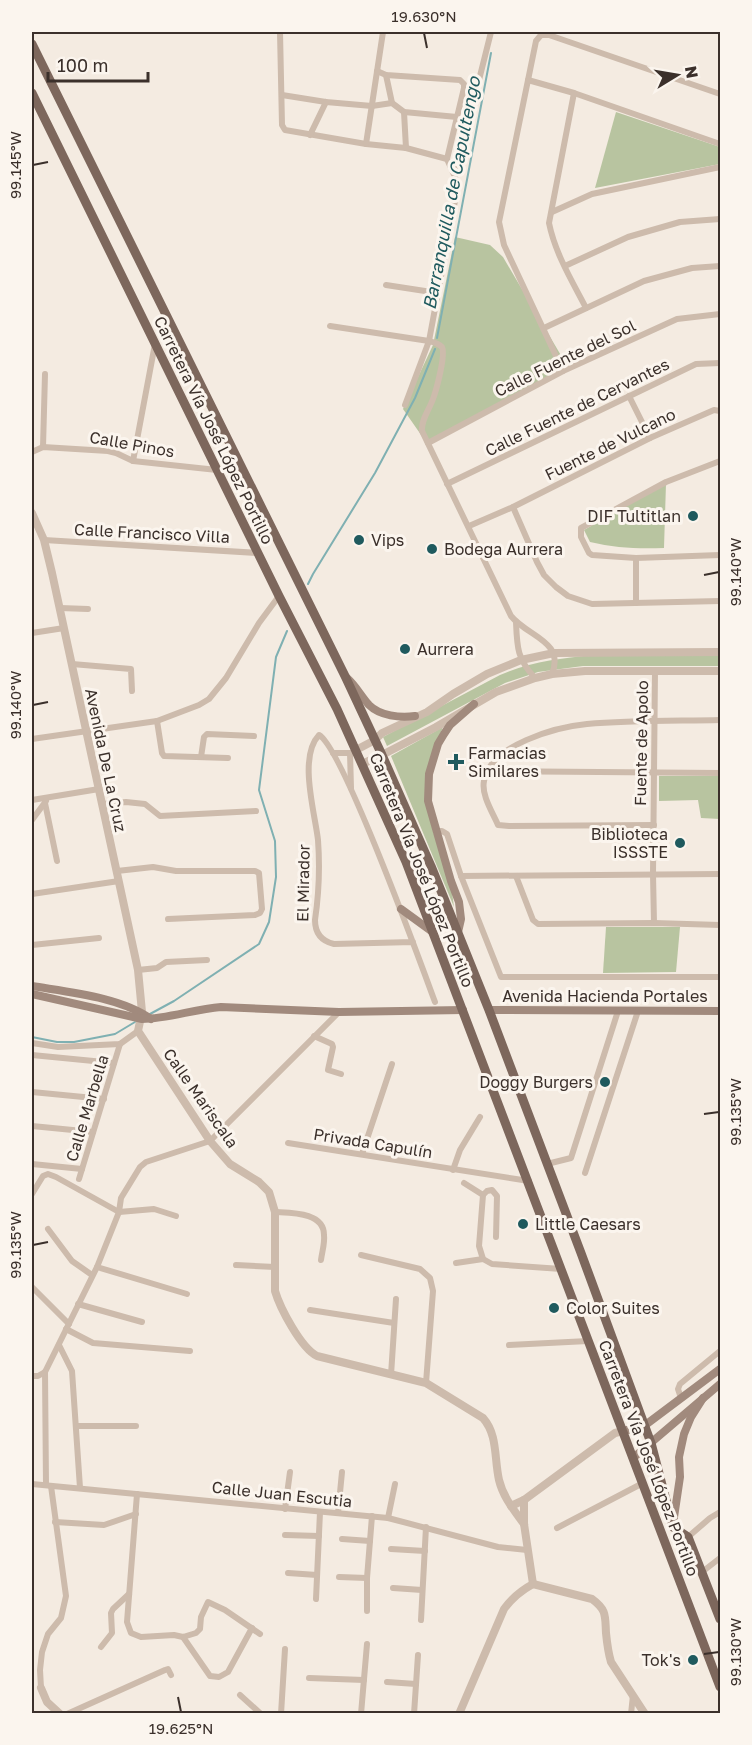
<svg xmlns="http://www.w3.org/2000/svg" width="752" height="1745" viewBox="0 0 752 1745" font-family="'Golos Text',sans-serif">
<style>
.green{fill:#b8c4a0}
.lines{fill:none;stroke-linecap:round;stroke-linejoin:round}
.stream{stroke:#7fb0b2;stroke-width:2}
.minor{stroke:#cdbbac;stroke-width:6}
.tertiary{stroke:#cdbbac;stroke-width:8}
.secondary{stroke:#a18a7d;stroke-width:8}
.primary{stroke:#7d675c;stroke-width:9}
.ticks{fill:none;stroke:#3b302b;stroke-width:2}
.poi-dot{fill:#1f5a5e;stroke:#fbf5ee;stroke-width:2}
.labels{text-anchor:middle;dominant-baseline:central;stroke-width:6;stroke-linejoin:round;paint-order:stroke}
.street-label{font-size:16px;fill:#3b302b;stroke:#fbf5ee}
.poi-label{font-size:16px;fill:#3b302b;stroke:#fbf5ee;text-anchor:start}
.water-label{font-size:18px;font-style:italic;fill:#1f5a5e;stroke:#fbf5ee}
.neatline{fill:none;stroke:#3b302b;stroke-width:2}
.ticks-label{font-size:15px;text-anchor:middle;fill:#3b302b}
</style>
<rect width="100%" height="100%" fill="#f4ebe1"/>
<g class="green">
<path d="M616,112L720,147V164L595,188Z"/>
<path d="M455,237L490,245L503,257L569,369L426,442L403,409L433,345Z"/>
<path d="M666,483L664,548C638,549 615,548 590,542L584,530Z"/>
<path d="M593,655L720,656V666H583L538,672L505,683L387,746L383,737L500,675C532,661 559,659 593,655Z"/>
<path d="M443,727L437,742L427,775L433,831L452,892L454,907L391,756Z"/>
<path d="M659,776H720V819L701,818L698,800L659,801Z"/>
<path d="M606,927H680L676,972L603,973Z"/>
</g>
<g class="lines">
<g class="stream">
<path d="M437,338L491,53"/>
<path d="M308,584L313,574L375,473L415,398L435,349"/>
<path d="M150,1014L174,1001L259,944L269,922L276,877L275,841L259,790L276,657L287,631"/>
<path d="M32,1037L57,1042H74L115,1034L135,1022"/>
</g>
<g class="minor">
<path d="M280,32L282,125L285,130L366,144L406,148L447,159"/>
<path d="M377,71L386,75L460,80L464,84V88L447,159L455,177L457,190L429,341L405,405"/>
<path d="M386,75L392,103"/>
<path d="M528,80L574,93L720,144"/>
<path d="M574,93L549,223C555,253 572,281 586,308"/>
<path d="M282,95L326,102L372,106L392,103L404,112L457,117"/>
<path d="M404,112L406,148"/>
<path d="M310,135L326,102"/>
<path d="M366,144L383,32"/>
<path d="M455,176L491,32"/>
<path d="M552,212L592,194L720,167"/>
<path d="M565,266L628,237L680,222L720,219"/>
<path d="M386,285L438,293"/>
<path d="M330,326L429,341C433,342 439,344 442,347C446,355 436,391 433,399C429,410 421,420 422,431L511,616C528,637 565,641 552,674"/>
<path d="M544,328L644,281L692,268L720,266"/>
<path d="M563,371L504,245L499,222L536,41L541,35H549L720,94"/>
<path d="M629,396L650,438"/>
<path d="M428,443L563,371L677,319L720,314"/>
<path d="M43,447L45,374"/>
<path d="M32,452L43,447L108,451L116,453L133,461L217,470"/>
<path d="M133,461L155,344"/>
<path d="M720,461L666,482L581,528V537L589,553L592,555L636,558L720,555"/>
<path d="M447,484L696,364L720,363"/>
<path d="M513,507L537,562L544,575L556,587L568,596L592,604L720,601"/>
<path d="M469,526L513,507L650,438L714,410L720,411"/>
<path d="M44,540L258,553"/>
<path d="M636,558V603"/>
<path d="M60,608L88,609"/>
<path d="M516,622C517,647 517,659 535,678"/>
<path d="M32,633L64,628"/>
<path d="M72,664L131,669L132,691"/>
<path d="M157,721L162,753L164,756L228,758"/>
<path d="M32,739L157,721L199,705L209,699L226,678L259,623L279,596"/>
<path d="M333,753H350L353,752"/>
<path d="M350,753L351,788"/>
<path d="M201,757L204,737L207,734L254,736"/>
<path d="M488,771L720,773"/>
<path d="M32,800L99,789"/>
<path d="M45,803L57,861"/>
<path d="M102,804L126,802L145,804L160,816L256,811"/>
<path d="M32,820L46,801"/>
<path d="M654,825L509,826L498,825C493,813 481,795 484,781C490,745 556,727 587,724C631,720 676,721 720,720"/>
<path d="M437,831H442L447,834L461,876L501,977H720"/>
<path d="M117,871L153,867L176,871H255L259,873L262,909L260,913L255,915L168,919"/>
<path d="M461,876L720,874"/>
<path d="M516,876L533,920L538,924L654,923L720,925"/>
<path d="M32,894L119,881"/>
<path d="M654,923L653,874L655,671"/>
<path d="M413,942L334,944C321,941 315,933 315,920C319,893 320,867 318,840C315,813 298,757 319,735C342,747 421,964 435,1002"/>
<path d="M32,945L99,938"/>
<path d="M138,970L157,968L166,962L207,960"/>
<path d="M314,1036L332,1044L333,1047L328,1070L341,1074"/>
<path d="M32,1043L58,1047L120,1044L138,1031"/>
<path d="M32,1055L114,1063"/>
<path d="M32,1092L104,1099"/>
<path d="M32,1126L93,1132"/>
<path d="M288,1143L529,1181"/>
<path d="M362,1154L392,1064"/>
<path d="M32,1164L82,1169"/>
<path d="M547,1164L571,1158L618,1011"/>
<path d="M453,1170L460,1150L480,1117"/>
<path d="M585,1173L638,1011"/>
<path d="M79,1179L120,1044"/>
<path d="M464,1183L483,1195"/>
<path d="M32,1194L43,1176L48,1174L56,1177L119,1212"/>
<path d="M119,1212L154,1209L176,1216"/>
<path d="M275,1212C291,1213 324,1212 324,1235C325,1243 322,1252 321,1260"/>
<path d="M48,1229L72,1261L92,1275"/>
<path d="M496,1237L497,1196L492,1190L487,1191L483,1195L479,1246L483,1259L492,1264L561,1269"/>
<path d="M361,1255L420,1269L430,1278L433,1291L426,1383"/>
<path d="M456,1263L483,1259"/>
<path d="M236,1265L275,1267"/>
<path d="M97,1267L187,1294"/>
<path d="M32,1287L69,1324"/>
<path d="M78,1304L142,1322"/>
<path d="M310,1310L394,1323"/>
<path d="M66,1329L93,1343L190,1351"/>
<path d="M59,1345L72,1371L80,1488"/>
<path d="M509,1345L588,1341"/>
<path d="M45,1372L46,1485"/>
<path d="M391,1375L396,1299"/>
<path d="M32,1376H38L45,1372L97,1267L119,1212L121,1198L140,1167L146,1162L210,1141L339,1012"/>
<path d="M681,1398L678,1389L680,1384L720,1351"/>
<path d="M76,1426H136"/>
<path d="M32,1484L388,1518L498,1547L527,1550"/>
<path d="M137,1494L127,1622L131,1633L141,1637L174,1635L183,1637L196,1633L200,1629L201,1617L208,1602L225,1610L260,1634"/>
<path d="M285,1509L290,1472"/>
<path d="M338,1513L342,1472"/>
<path d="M388,1518L395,1484"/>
<path d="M55,1522L104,1525L136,1514"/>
<path d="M557,1528L643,1483"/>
<path d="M285,1535L319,1536"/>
<path d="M688,1537L710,1518L720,1512"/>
<path d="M342,1539L370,1541"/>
<path d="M391,1549L425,1551"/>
<path d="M702,1572L720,1558"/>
<path d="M288,1573L317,1575"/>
<path d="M339,1577L367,1578"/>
<path d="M393,1588L422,1590"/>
<path d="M316,1599L320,1512"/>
<path d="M367,1611V1578L372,1516"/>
<path d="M421,1620L426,1527"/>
<path d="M183,1637L210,1676L219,1677L228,1672L252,1628"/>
<path d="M101,1647L112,1633L111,1613L113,1609L129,1594"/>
<path d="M309,1678L364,1680"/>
<path d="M387,1682L416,1684"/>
<path d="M41,1688L40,1670L42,1652L48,1634L61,1618L66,1596L51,1486"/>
<path d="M240,1695L261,1714"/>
<path d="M67,1714L165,1670L168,1669L171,1675"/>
<path d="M281,1714L285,1649"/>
<path d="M361,1714L367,1644"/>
<path d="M414,1714L418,1655"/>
<path d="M631,1714L633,1695"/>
</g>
<g class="tertiary">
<path d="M32,513L44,540L52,573L138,970L142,1012L138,1031L210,1141L230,1164L259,1182L269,1192L275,1212V1291C280,1308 301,1348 317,1356L426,1383L483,1418C498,1435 494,1458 499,1480C503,1497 514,1510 524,1524"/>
<path d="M356,750L375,740L382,733L427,712L453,694L487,674L521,660L554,653L720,652"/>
<path d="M362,764L382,755L436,727L496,692L535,678L552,674L585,671H720"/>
<path d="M524,1500V1524L533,1584"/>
<path d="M511,1506L524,1500L615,1433L623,1431"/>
<path d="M533,1584L592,1599C607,1610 605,1616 606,1633C607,1643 608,1652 611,1662L645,1714"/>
<path d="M41,1688L47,1702L60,1714"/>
<path d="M459,1714L504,1609C512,1598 520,1591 533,1584"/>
</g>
<g class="secondary">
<path d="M347,678C356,686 361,696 369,705C380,716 400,718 415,716"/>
<path d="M401,909L434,933"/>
<path d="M458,932L461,919L459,902L451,881L428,801L429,774L438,744L444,734L450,725L474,704"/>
<path d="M32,986C68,992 121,997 151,1019"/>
<path d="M32,994L142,1019C168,1019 194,1009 221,1007L339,1012L463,1010"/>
<path d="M489,1010L720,1011"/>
<path d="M623,1431L644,1426L720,1369"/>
<path d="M633,1458L720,1384"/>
<path d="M673,1524L680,1477L679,1457L684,1434L691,1417L703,1398"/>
</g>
<g class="primary">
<path d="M32,44L345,676L382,755L431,866L489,1010L581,1253L651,1443L673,1527L688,1537L720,1619"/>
<path d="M32,93L279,596L337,709L406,862L720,1687"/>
</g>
</g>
<path class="ticks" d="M424,33L427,48M33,165L48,162M704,575L719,572M33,705L48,702M704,1114L719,1112M33,1245L48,1242M704,1654L719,1652M178,1697L181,1712"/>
<g class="poi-dot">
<circle cx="693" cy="516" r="6"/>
<circle cx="359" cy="540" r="6"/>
<circle cx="432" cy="549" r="6"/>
<circle cx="405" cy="649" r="6"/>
<path d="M453 753h6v6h6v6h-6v6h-6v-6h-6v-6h6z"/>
<circle cx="680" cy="843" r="6"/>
<circle cx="605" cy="1082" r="6"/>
<circle cx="523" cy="1224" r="6"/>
<circle cx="554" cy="1308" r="6"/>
<circle cx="693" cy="1660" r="6"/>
</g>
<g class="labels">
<g class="street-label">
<text transform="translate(565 358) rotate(-26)">Calle Fuente del Sol</text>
<text transform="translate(577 407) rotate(-26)">Calle Fuente de Cervantes</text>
<text transform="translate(214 430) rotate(64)">Carretera Vía José López Portillo</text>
<text transform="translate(132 444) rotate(10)">Calle Pinos</text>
<text transform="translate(610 444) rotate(-26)">Fuente de Vulcano</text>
<text transform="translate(152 533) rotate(3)">Calle Francisco Villa</text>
<text transform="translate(641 743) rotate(-89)">Fuente de Apolo</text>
<text transform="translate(106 760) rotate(78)">Avenida De La Cruz</text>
<text transform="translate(422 870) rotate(68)">Carretera Vía José López Portillo</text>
<text transform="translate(303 883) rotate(-89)">El Mirador</text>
<text x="605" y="996">Avenida Hacienda Portales</text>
<text transform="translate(201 1098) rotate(55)">Calle Mariscala</text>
<text transform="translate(87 1108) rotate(-73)">Calle Marbella</text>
<text transform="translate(373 1143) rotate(9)">Privada Capulín</text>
<text transform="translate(649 1458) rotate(69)">Carretera Vía José López Portillo</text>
<text transform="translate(282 1494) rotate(6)">Calle Juan Escutia</text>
</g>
<g class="poi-label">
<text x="681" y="516" text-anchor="end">DIF Tultitlan</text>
<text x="371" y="540">Vips</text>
<text x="444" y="549">Bodega Aurrera</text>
<text x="417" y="649">Aurrera</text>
<text x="468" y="753">Farmacias<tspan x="468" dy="18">Similares</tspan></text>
<text x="668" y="834" text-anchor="end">Biblioteca<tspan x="668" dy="18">ISSSTE</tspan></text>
<text x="593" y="1082" text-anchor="end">Doggy Burgers</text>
<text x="535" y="1224">Little Caesars</text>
<text x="566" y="1308">Color Suites</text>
<text x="681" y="1660" text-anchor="end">Tok's</text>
</g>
<g class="water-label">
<text transform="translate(451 193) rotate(-79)">Barranquilla de Capultengo</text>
</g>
</g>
<rect width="752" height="1745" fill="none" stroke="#fbf5ee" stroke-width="66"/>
<g transform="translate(677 75) rotate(79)" stroke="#fbf5ee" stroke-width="4.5" paint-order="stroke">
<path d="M0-4.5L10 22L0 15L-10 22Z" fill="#3b302b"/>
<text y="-9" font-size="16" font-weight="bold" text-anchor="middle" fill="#3b302b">N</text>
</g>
<path d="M48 72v9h100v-9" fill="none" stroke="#3b302b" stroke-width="3"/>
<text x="57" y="72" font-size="18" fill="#3b302b" stroke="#fbf5ee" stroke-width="4.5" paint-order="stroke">100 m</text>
<rect x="33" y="33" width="686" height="1679" class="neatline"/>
<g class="ticks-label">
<text x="424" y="22">19.630°N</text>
<text transform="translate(16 165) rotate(-90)" y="5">99.145°W</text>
<text transform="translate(736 572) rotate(-90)" y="5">99.140°W</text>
<text transform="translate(16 705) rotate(-90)" y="5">99.140°W</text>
<text transform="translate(736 1112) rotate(-90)" y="5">99.135°W</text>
<text transform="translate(16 1245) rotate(-90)" y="5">99.135°W</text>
<text transform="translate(736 1652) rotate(-90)" y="5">99.130°W</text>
<text x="181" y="1734">19.625°N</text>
</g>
</svg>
